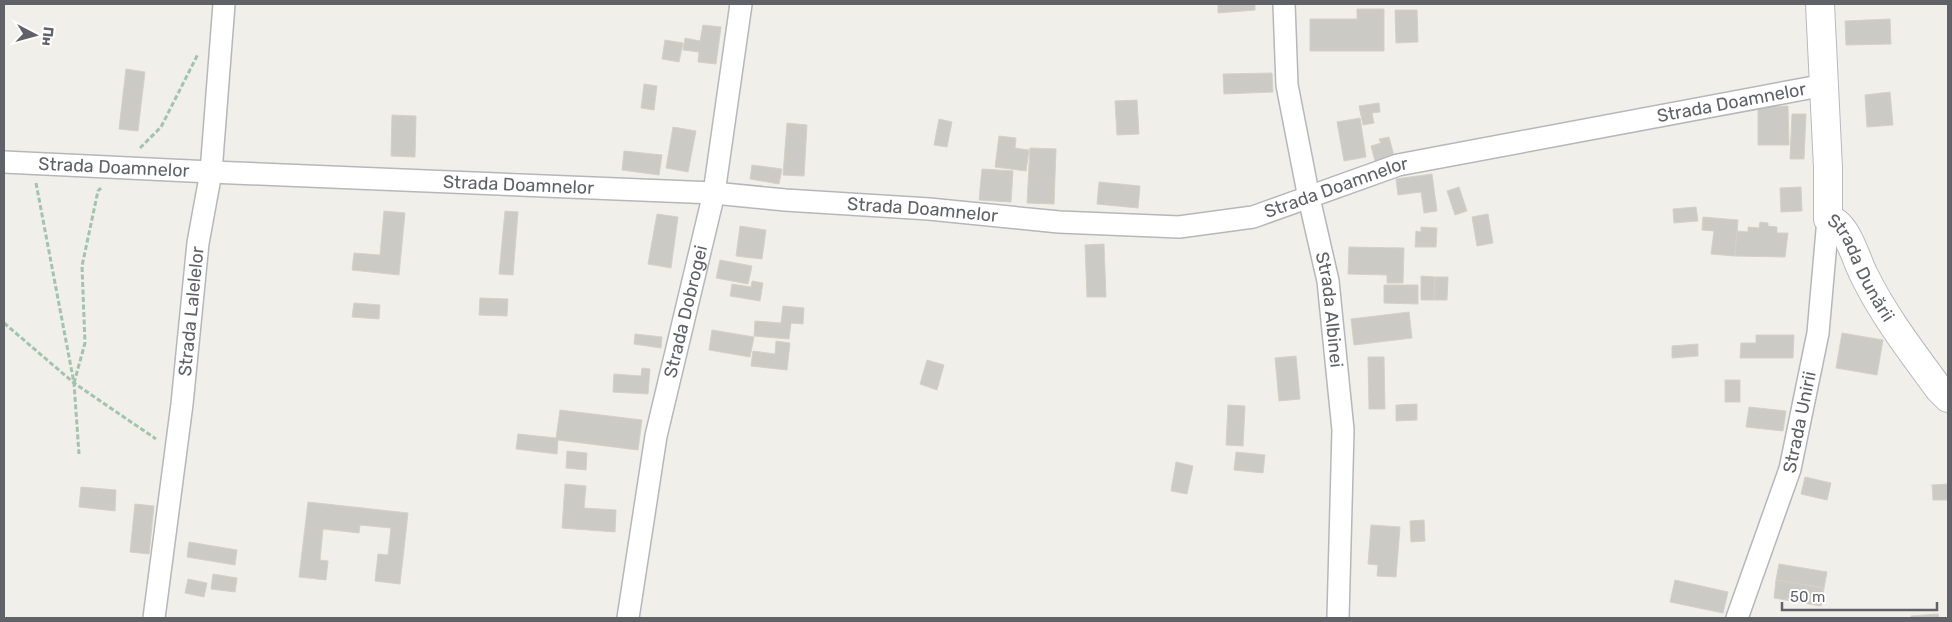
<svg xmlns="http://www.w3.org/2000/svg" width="1952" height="622" viewBox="0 0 1952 622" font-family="Rubik,sans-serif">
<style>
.building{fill:#cbcac5;stroke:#d4d1c7}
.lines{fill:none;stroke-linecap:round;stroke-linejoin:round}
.minor-casing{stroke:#b5b7bb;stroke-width:24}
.secondary-casing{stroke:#b7b9be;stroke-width:30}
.path{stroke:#a2c4af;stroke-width:3;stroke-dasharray:5 2.5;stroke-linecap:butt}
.minor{stroke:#fff;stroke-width:21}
.secondary{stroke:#fff;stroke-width:28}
.labels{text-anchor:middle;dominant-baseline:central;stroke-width:4;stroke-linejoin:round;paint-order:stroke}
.street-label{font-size:18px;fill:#606267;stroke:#fff}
</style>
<rect width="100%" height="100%" fill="#f0efe9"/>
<g class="building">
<path d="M1218,4H1255V10L1218,13Z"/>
<path d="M1357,9H1384V51H1310V19H1357Z"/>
<path d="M1395,10H1417L1418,42L1396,43Z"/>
<path d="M1890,19L1891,44L1846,45L1845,21Z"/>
<path d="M703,25L721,27L716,64L698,62L699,52L683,50L685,38L700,41Z"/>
<path d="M665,40L683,43L679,62L662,59Z"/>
<path d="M126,69L145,72L138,131L119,129Z"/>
<path d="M1272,73L1273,92L1224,94L1223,74Z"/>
<path d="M644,84L657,86L654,110L641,108Z"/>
<path d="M1890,92L1893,125L1867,127L1865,95Z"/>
<path d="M1137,100L1139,134L1117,135L1115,101Z"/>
<path d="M1379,103L1380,112L1372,113L1374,123L1363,125L1359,106Z"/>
<path d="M1788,106L1789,145H1758V107Z"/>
<path d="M1792,114H1806L1804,159H1790Z"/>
<path d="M392,115L416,116L415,157L391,156Z"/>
<path d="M1360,118L1366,157L1344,161L1337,122Z"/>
<path d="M939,119L952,122L947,147L934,145Z"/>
<path d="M787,123L807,125L804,176L783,175Z"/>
<path d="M673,127L696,131L688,172L666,168Z"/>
<path d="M999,136L1016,138L1015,148L1029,150L1026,171L995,167Z"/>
<path d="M1389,137L1394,156L1375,161L1371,146L1381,143L1379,139Z"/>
<path d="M1030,148L1056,149L1054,204L1027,203Z"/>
<path d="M624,151L662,155L659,175L622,170Z"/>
<path d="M752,165L782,169L779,184L750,179Z"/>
<path d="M982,169L1013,171L1011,202L979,200Z"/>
<path d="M1432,174L1437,211L1424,213L1421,192L1398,195L1396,179Z"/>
<path d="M1099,182L1140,186L1138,208L1097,204Z"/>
<path d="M1459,187L1467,211L1455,215L1447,191Z"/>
<path d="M1801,187L1802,211L1781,212L1780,188Z"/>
<path d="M1696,207L1698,221L1674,223L1673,209Z"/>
<path d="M384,211L405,213L399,275L352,270L354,253L380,255Z"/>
<path d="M505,211L518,212L513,275L499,274Z"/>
<path d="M657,214L678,217L671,268L648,264Z"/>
<path d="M1488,214L1493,243L1477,246L1472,217Z"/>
<path d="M1703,217L1738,220L1735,256L1711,254L1714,231L1702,230Z"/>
<path d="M1760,222L1768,223V226L1777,227V233H1788L1785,257L1735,256L1737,231L1748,232V227L1759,228Z"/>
<path d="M740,226L766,230L762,259L736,256Z"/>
<path d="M1421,227L1437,228L1436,247H1415L1416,231L1421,232Z"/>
<path d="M1104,244L1106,297H1087L1085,245Z"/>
<path d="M1349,247L1404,248L1403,283H1387V275L1348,274Z"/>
<path d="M720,260L752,266L748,284L716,278Z"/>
<path d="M1421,276L1435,277L1434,300H1421Z"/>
<path d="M1435,277H1448L1447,300H1434Z"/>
<path d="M752,281L763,283L760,301L730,296L732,284L751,287Z"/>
<path d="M1384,285H1418V304L1384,303Z"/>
<path d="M480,298L508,299L507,316L479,315Z"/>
<path d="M354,303L380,305L379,319L352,317Z"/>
<path d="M783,306L804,308L803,324L791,323L789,339L754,336L755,321L781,323Z"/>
<path d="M1409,312L1412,338L1354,345L1351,319Z"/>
<path d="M712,330L754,337L750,357L709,350Z"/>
<path d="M1842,333L1883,340L1877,375L1836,368Z"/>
<path d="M635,334L662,337L661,348L634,344Z"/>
<path d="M1756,335H1794L1793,358H1740L1741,343H1756Z"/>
<path d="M776,341L790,343L787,370L751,366L753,351L775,354Z"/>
<path d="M1698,344V356L1672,358V346Z"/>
<path d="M1296,356L1300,399L1279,401L1275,358Z"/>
<path d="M1368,357H1384L1385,409H1369Z"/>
<path d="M927,360L944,365L937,390L920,384Z"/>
<path d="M642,368L650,369L648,394L613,392L614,374L641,376Z"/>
<rect x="1725" y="380" width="15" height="22"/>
<path d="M1417,404V420L1396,421V405Z"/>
<path d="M1228,405L1245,406L1243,446L1226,445Z"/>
<path d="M1749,407L1786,411L1783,431L1746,427Z"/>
<path d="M560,410L642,420L638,450L558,440L557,454L516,449L518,434L556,438Z"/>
<path d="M567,451L587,453L586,470L566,468Z"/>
<path d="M1236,452L1265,455L1263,473L1234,470Z"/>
<path d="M1176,462L1193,466L1187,494L1171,491Z"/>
<path d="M1805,477L1831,483L1827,500L1801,494Z"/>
<path d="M565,484L586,486L584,508L616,510L615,532L562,528Z"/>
<path d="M1948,484V500H1933L1932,485Z"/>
<path d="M81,487L116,490L115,511L79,507Z"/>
<path d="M308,502L408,513L400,584L375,581L378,554L388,555L391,528L360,525L359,533L323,529L320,560L328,561L326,580L299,577Z"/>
<path d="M135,504L154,506L149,554L130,552Z"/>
<path d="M1424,520L1425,541L1411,542L1410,521Z"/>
<path d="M1371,525L1400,527L1396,577L1377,576L1378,565L1368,564Z"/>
<path d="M189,542L237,550L235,565L187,557Z"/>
<path d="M1779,564L1827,572L1824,588L1776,580Z"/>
<path d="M213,574L237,578L235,592L211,589Z"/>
<path d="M188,579L207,583L204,597L185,593Z"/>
<path d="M1675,580L1728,592L1723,613L1670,602Z"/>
<path d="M1776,580L1824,588L1821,606L1774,598Z"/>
<path d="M1938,614L1939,618H1911V616Z"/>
</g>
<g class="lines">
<defs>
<g id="minor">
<path id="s1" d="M1284,4L1287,85L1309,198L1328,281L1343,430L1338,618"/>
<path id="s2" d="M4,162L211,172L714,193L785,200L929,209L1059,222L1179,227L1253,217L1398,165L1825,85"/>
<path id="s3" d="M154,618L182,404L198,243L211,172L224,4"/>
<path id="s4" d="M628,618L656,436L714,193L741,4"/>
<path id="s5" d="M1737,618L1790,469L1818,333L1828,219"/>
</g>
<g id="secondary">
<path id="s6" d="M1820,4L1828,168V219C1847,222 1856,260 1864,275C1884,316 1912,352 1939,389L1948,398"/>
</g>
</defs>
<use href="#minor" class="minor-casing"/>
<use href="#secondary" class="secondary-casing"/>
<g class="path">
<path d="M140,148L161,127L198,54"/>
<path d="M36,183L74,383L79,454"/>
<path d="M4,323L74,383L156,439"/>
<path d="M74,383L85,343L82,266L98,191L101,188"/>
</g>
<use href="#minor" class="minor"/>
<use href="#secondary" class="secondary"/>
</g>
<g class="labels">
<g class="street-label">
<text stroke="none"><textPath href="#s2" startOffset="1745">Strada Doamnelor</textPath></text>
<text stroke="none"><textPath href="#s2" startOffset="110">Strada Doamnelor</textPath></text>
<text stroke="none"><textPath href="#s2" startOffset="515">Strada Doamnelor</textPath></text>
<text stroke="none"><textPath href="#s2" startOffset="1340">Strada Doamnelor</textPath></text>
<text stroke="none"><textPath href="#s2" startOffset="920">Strada Doamnelor</textPath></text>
<text stroke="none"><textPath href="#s6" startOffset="276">Strada Dunării</textPath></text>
<text stroke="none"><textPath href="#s1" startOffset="310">Strada Albinei</textPath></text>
<text stroke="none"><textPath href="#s3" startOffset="309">Strada Lalelelor</textPath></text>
<text stroke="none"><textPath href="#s4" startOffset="312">Strada Dobrogei</textPath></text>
<text stroke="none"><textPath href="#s5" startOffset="206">Strada Unirii</textPath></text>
</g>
</g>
<rect width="1952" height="622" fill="none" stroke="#606267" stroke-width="10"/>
<g transform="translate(35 35) rotate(96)" stroke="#ffffff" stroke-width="4" paint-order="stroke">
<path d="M0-4L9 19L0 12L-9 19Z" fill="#606267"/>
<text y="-8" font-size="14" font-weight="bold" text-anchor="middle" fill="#606267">Пн</text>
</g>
<path d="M1782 602v8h155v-8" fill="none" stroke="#606267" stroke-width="2.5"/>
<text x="1790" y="602" font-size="15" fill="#606267" stroke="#ffffff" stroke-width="4" paint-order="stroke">50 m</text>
</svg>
